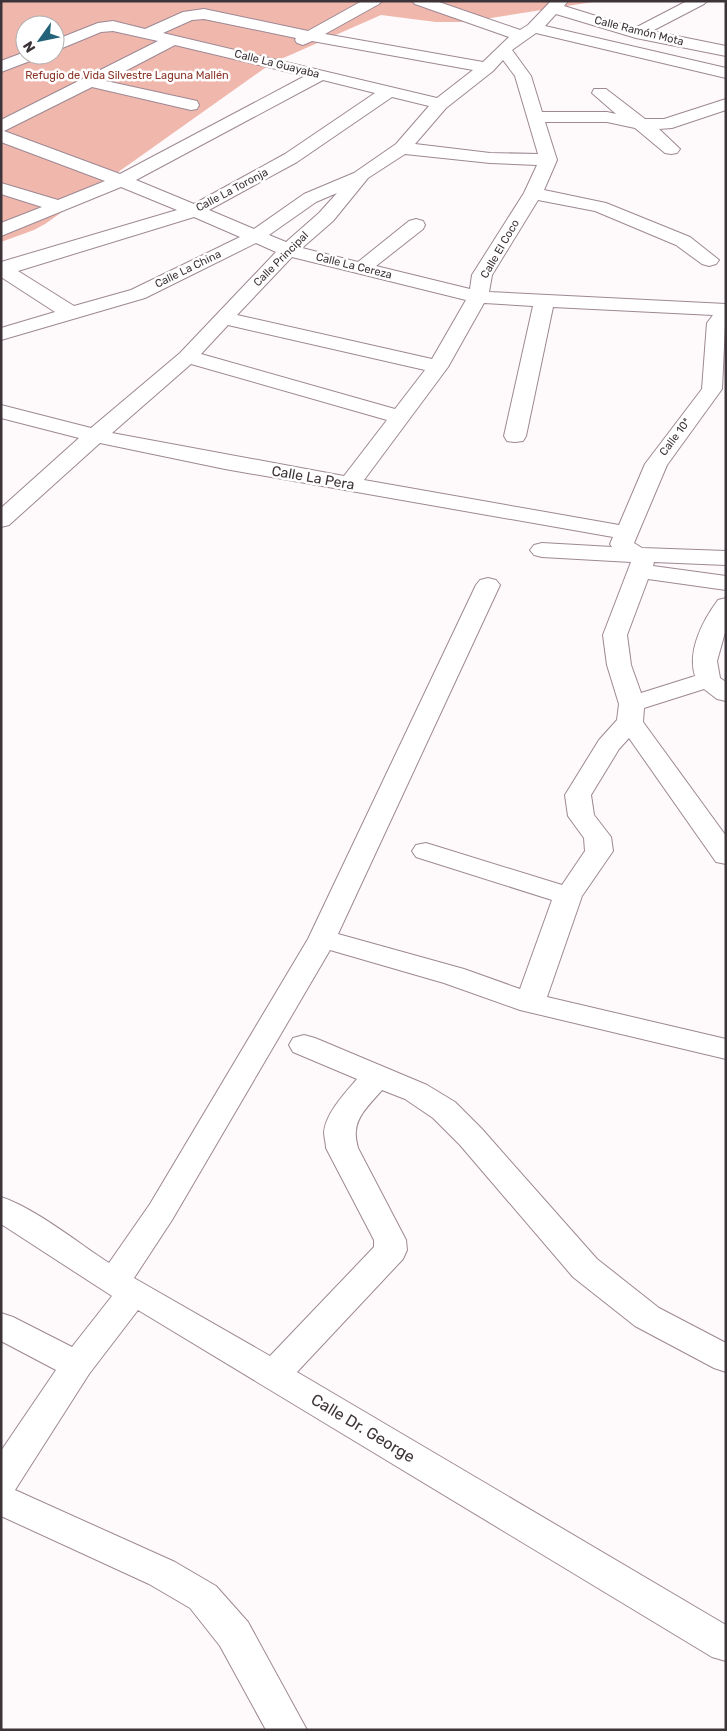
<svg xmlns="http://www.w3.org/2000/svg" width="727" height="1731" viewBox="0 0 727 1731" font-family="Rubik,sans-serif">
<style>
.green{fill:#f0b7ac;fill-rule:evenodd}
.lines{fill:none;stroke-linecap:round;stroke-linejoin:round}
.minor-casing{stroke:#9d8894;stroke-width:2}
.minor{fill:#fff;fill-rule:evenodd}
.labels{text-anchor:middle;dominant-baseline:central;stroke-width:5;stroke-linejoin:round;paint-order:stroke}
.far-street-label{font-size:11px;fill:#3d3439;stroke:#fff}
.far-park-label{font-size:11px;fill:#8a3427;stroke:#fff}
.street-label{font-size:14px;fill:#3d3439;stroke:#fff}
.near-street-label{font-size:16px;fill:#3d3439;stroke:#fff}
</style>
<rect width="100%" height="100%" fill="#fef9fb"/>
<path class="green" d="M1,1H599L466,22H436L381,15L272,63L45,224L34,230L1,242ZM25,25H55V55H25Z"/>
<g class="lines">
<defs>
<g id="minor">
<path d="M362,1H382L379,4L325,34L483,62L509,37L415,4L412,1H436L520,30L528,25L551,1H568L564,6L635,28L687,1H707L704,4L652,31L726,46V56L636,38L556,14L545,26L726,68V78L536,33L512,50L531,76L542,112H607L616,114L592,93L594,89H606L645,119H664L726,99V110L672,128L659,129L680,149L677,153L671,154L665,153L635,128L607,122H545L557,160L544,190L606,203L690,237L719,260L716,264L709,266L702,264L676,245L595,211L538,200L492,275L489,292L726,304L722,389L667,465L634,543L642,548L726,551V565L654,562L653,566L726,576V590L648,579L627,635L631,665L641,693L695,676C687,651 703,620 718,600L726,598V629L717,661L720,678L726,682V701L717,699L704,689L644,708L643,722L726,836V864L716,862L629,738L619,749L591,795L594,815L611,837L613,851L582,896L547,997L726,1039V1059L520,1010L444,983L330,950L172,1220L134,1278L270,1356L374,1247V1240L326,1148C326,1143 324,1137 324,1132C326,1113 345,1093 357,1079L293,1052L289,1045L293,1038L304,1035L315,1038L427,1085L455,1102L482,1129L597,1259L659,1308L726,1343V1372L714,1368L635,1326L573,1277L460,1145L433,1118L405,1099L382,1090C372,1102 357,1115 356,1131C355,1137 357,1143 358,1148L406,1240L407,1250L403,1259L297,1372L726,1625V1661L712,1657L138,1310L89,1374L15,1490L175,1562L216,1586L248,1622L307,1730H266L220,1646L190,1608L149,1584L1,1516V1451L56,1370L1,1341V1313L13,1317L72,1347L112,1296L1,1224V1197C35,1208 78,1243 109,1263L150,1204L308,939L476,585L480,580L488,578L496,580L500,585L338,934L464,969L520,989L552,900L416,857L412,851L416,845L426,843L562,885L585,851L584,838L568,816L565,795L599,740L617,720L619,704L607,665L603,635L631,562L542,557L534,555L530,550L534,545L542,543L612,547L610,544L613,537L225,469L100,443L9,525L1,527V508L79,438L1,418V405L91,428L180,353L276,252L256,243L145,298L1,340V328L55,312L1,277V262L177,210L121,187L1,236V223L42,207L1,194V183L58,200L105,181L1,142V120L158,41L113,31L101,32L55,51V40L98,23L113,21L145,29L183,12L204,9L308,31ZM204,19L296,38L295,40L297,43L303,45L312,41L473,70L437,98L163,33L192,20ZM175,45L305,76L120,174L4,131L92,87L191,110L197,109L199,105L197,101L106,81ZM503,60L515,76L538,154L490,153L415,144L446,108L493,71ZM323,80L375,93L285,154L194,204L136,180ZM392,97L429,106L396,144L354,173L304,194L254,229L209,210L297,162ZM405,154L490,163L537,165L524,193L472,275L470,289L376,266L423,229L425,225L423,221L416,219L409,221L358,262L302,248L333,221L368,178ZM337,193L319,213L286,242L269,235L316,202ZM194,217L240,237L131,290L74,306L18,271ZM292,257L466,300L432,359L237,315ZM484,303L533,306L504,436L507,441L515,442L523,441L526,436L553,307L713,315L707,323L702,389L645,464L619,525L364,480L448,367ZM228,325L425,370L395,409L201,354ZM191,364L387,420L344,476L112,433Z"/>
<path d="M25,52V55H40L38,58L1,72V61Z"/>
</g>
</defs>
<use href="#minor" class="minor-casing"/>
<use href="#minor" class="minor"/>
</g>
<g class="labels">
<g class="far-street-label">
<text transform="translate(639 31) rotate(14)">Calle Ramón Mota</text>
<text transform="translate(277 64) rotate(14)">Calle La Guayaba</text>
<text transform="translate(232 190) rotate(-28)">Calle La Toronja</text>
<text transform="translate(500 249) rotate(-60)">Calle El Coco</text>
<text transform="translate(281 259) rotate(-45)">Calle Principal</text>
<text transform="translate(354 266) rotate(14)">Calle La Cereza</text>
<text transform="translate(188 269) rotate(-26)">Calle La China</text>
<text transform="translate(675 437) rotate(-53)">Calle 10ª</text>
</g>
<g class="far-park-label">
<text x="127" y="75">Refugio de Vida Silvestre Laguna Mallén</text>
</g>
<g class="street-label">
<text transform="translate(313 478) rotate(10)">Calle La Pera</text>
</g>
<g class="near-street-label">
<text transform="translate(363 1428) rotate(31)">Calle Dr. George</text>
</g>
</g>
<rect width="727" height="1731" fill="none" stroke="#3d3439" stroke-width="5"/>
<g transform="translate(40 40) rotate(237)"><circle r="24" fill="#ffffff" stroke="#b1aeb0"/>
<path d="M0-4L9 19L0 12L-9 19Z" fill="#236278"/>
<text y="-8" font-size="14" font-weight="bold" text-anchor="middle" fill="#3d3439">N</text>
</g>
</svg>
